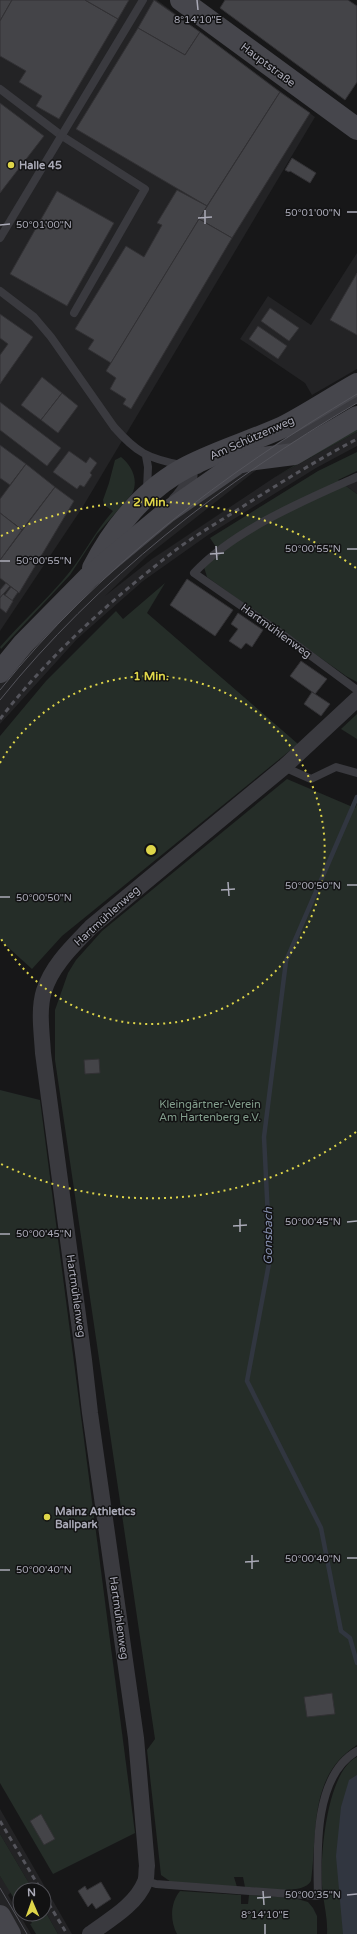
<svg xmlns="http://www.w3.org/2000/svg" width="357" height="1934" viewBox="0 0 357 1934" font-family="'Varela Round',sans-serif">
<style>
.built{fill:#232325}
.green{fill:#252d28}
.water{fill:#313640}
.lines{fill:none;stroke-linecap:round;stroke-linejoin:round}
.stream{stroke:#313640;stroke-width:4.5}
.building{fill:#444448;stroke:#323134}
.lane{stroke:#3a3a3f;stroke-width:8}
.street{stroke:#3a3a3f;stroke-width:16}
.secondary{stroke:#46464c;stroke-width:22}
.tram{stroke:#54545b;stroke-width:1}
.rail{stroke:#54545b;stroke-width:3;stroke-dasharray:5 4;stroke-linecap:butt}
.ticks{fill:none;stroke:#aaaab7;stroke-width:1.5}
.ring{fill:none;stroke:#ded549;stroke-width:2;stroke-dasharray:2 4}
.poi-dot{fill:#ded549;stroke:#121213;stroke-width:1.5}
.labels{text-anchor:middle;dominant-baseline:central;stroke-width:3;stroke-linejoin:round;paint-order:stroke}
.street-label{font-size:11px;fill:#aaaab7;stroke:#121213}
.poi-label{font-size:11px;font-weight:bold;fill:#aaaab7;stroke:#121213;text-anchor:start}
.park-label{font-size:11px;fill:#839f8d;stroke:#121213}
.water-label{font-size:12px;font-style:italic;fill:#858fae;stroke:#121213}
.ticks-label{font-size:10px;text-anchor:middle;fill:#aaaab7;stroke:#121213;stroke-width:3;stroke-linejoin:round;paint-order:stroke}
.centre{fill:#ded549;stroke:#121213;stroke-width:2}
.ring-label{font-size:12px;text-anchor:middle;font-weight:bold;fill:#ded549;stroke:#121213;stroke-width:3;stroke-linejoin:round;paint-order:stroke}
</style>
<rect width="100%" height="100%" fill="#171718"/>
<g class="built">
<path d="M0,0H157L315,117L82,508L0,631Z"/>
<path d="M357,253V369L312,395L305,383L240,339L268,296L311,325Z"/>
<path d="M357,432V446L316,468L208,535L143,581L77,639L0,724V683L101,578L221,480L259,468L147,556L105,596L152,559L275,477Z"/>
<path d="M357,481V494L345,485Z"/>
<path d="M0,1809L72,1934H58L44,1909V1890H33L0,1834Z"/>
<path d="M0,1876L11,1892L8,1895L31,1934H15L0,1907Z"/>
</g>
<g class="green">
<path d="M357,428V432L275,477Z"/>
<path d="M357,452V471L338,480L357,494V682L346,676L207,577L204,567L220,553L210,538L318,471Z"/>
<path d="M121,457C132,466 139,480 132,494L97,534L70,575L1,649L0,647C20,624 43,603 63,580C82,559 94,532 113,511L104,505L103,500L109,483L115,460Z"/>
<path d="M165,583L147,613L298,744L62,936L32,969L0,940V736L46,681L116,611L123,619Z"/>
<path d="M357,714V739L341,729Z"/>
<path d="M287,779L355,808L357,804V1745C308,1776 318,1832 311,1881C302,1896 261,1888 245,1887L243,1877H234L237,1887L171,1882L161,1875L147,1750L155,1739L55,1060V1010L68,973L76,960L102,931Z"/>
<path d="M0,1090L40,1100L135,1833L53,1874L0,1783Z"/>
<path d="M357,1757V1934H327C328,1917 323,1902 322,1885C320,1855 327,1771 357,1757Z"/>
<path d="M0,1834L33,1890H20V1908L0,1876Z"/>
<path d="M180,1891L241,1895V1904H248L249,1895L294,1898L308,1902L313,1908L317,1916V1934H177C170,1921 170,1903 180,1891Z"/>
<path d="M44,1909L58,1934H36L30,1924L32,1923L26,1914H44Z"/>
</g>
<path class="water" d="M357,1775V1934H343L336,1856L341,1807L349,1780Z"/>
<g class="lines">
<path class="stream" d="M357,797L286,961L264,1137L270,1258L247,1381L321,1528L341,1631L350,1638L357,1663"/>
</g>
<g class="building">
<path d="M0,0H12L0,21Z"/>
<path d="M12,0H85L118,19L59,119L36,106L42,96L19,82L26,71L0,56V21Z"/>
<path d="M85,0H129L118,19Z"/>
<path d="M154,0L200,32L185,55L138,28Z"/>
<path d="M225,0H348L357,6V82L345,100L220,8Z"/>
<path d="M138,28L185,55L200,32L280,92L207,206L76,129Z"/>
<path d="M280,92L310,113L232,238L199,219Z"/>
<path d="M0,103L44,136L0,193Z"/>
<path d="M292,158L316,173L310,183L290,171L289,172L285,170Z"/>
<path d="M177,190L207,206L111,363L88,349L94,340L75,329L126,246L144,257L162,225L157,223Z"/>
<path d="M57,191L114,223L67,306L10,274Z"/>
<path d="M199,219L232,238L131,409L123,404L126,399L110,389L116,378L106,371Z"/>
<path d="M357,273V335L330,320Z"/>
<path d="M270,308L299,328L289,341L261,321Z"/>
<path d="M0,314L33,337L0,384V355L8,344L0,338Z"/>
<path d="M258,326L287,346L278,359L249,339Z"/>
<path d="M42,377L62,393L41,420L21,405Z"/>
<path d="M62,393L78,406L58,433L41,420Z"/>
<path d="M0,402L61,448L47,466L0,430Z"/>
<path d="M0,445L26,464L10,485L0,478Z"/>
<path d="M69,451L86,463L90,457L97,463L90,473L92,475L84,487L80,485L77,489L53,472Z"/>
<path d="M26,464L55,487L22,530L0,513V499Z"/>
<path d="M55,487L74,501L19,593L0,578V560Z"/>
<path d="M0,513L22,530L0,560Z"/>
<path d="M187,579L233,610L215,636L170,605Z"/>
<path d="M6,583L10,586L0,598V590Z"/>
<path d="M11,587L18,592L12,601L5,595Z"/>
<path d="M3,594L13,601L6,613L0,608V598Z"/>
<path d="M238,613L263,630L252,647L246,643L241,649L229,641L238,629L231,624Z"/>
<path d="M301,661L327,679L315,694L290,676Z"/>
<path d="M312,692L330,704L321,716L304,704Z"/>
<path d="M99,1059L100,1073L85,1074L84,1060Z"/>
<path d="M332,1693L335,1714L307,1717L304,1697Z"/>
<path d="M41,1814L55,1839L44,1845L30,1821Z"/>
<path d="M101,1882L111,1899L96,1909L92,1903L88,1907L78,1891L85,1886L87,1890Z"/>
</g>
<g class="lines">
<g class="lane">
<path d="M0,89L62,136L145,189L74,313"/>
<path d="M0,238L143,0"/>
<path d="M0,291L34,317L51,337L114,427C137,453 147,458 181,465"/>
<path d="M274,450L357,398"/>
<path d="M146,456L148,467L147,489"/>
<path d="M357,477C303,501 234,530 194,573L279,632L357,690"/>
<path d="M284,767L311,779L336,767L357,773"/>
<path d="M146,1881L156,1884L318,1896C317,1853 313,1776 357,1751"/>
</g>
<g class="street">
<path d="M176,501C186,490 192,482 189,466H197"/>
<path d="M90,1934C109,1920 136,1905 145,1882C147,1878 146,1871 147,1866L136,1738L90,1413L84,1360L43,1053C42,1034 38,1010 44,991C52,965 73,946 91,927L284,767L357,699"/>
</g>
<g class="secondary">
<path d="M181,0L357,129"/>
<path d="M93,568C114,527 146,488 187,467C218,451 252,441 283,427C308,414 332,398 357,384"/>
<path d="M0,672L23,644L88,578L166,513L238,463L255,459L294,454L357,417"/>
<path d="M0,1916L10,1934"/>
</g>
<g class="tram">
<path d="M0,690C97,569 224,473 357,394"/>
<path d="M0,700C97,579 224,481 357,403"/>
<path d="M0,1888L27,1934"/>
</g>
<g class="rail">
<path d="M0,719C51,653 115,596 181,546C201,532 222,520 242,507C280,483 317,460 357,439"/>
<path d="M0,1821L41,1890"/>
<path d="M44,1896L67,1934"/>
</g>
</g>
<path class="ticks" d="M197,0L198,10M205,210V224M347,212H357M198,218L212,217M0,225L10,224M216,546L217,560M347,549H357M210,554L224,553M0,561H10M228,882L229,896M347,885H357M221,890L235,889M0,897H10M240,1219V1232M347,1222L357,1221M233,1226L247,1225M0,1234H10M252,1555V1569M347,1558H357M245,1562L259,1561M0,1570H10M263,1891L264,1905M347,1895L357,1894M257,1898L271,1897M265,1924V1934"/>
<g class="ring">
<path d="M0 763A174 174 0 1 1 0 937"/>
<path d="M356 1132A348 348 0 0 1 1 1164M1 536A348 348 0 0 1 356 568"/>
</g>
<g class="poi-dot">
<circle cx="11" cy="165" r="4"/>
<circle cx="47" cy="1517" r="4"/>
</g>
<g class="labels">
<g class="street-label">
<text transform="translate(268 65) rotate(37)">Hauptstraße</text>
<text transform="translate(252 438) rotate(-24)">Am Schützenweg</text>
<text transform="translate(276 631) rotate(36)">Hartmühlenweg</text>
<text transform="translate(107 916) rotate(-42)">Hartmühlenweg</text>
<text transform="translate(76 1296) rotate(82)">Hartmühlenweg</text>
<text transform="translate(119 1618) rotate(82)">Hartmühlenweg</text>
</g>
<g class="poi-label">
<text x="19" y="165">Halle 45</text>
<text x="55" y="1511">Mainz Athletics<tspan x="55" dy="13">Ballpark</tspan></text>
</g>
<g class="park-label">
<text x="210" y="1104">Kleingärtner-Verein<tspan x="210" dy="13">Am Hartenberg e.V.</tspan></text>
</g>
<g class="water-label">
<text transform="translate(268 1236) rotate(-90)">Gonsbach</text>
</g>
</g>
<g class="ticks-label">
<text x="198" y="23">8°14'10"E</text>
<text x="313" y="216">50°01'00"N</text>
<text x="44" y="228">50°01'00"N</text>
<text x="313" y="552">50°00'55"N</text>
<text x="44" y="564">50°00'55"N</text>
<text x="313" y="889">50°00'50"N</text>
<text x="44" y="901">50°00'50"N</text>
<text x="313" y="1225">50°00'45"N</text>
<text x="44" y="1237">50°00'45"N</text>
<text x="313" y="1562">50°00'40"N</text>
<text x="44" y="1573">50°00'40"N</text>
<text x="313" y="1898">50°00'35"N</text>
<text x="265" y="1918">8°14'10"E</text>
</g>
<circle cx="151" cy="850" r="6" class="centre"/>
<g class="ring-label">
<text x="151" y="506">2 Min.</text>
<text x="151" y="680">1 Min.</text>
</g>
<g transform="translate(32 1902) rotate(358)"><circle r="19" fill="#121213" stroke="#4f4f55"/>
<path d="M0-3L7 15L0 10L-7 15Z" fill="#ded549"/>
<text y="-6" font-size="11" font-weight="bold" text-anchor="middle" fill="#aaaab7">N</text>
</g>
</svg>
